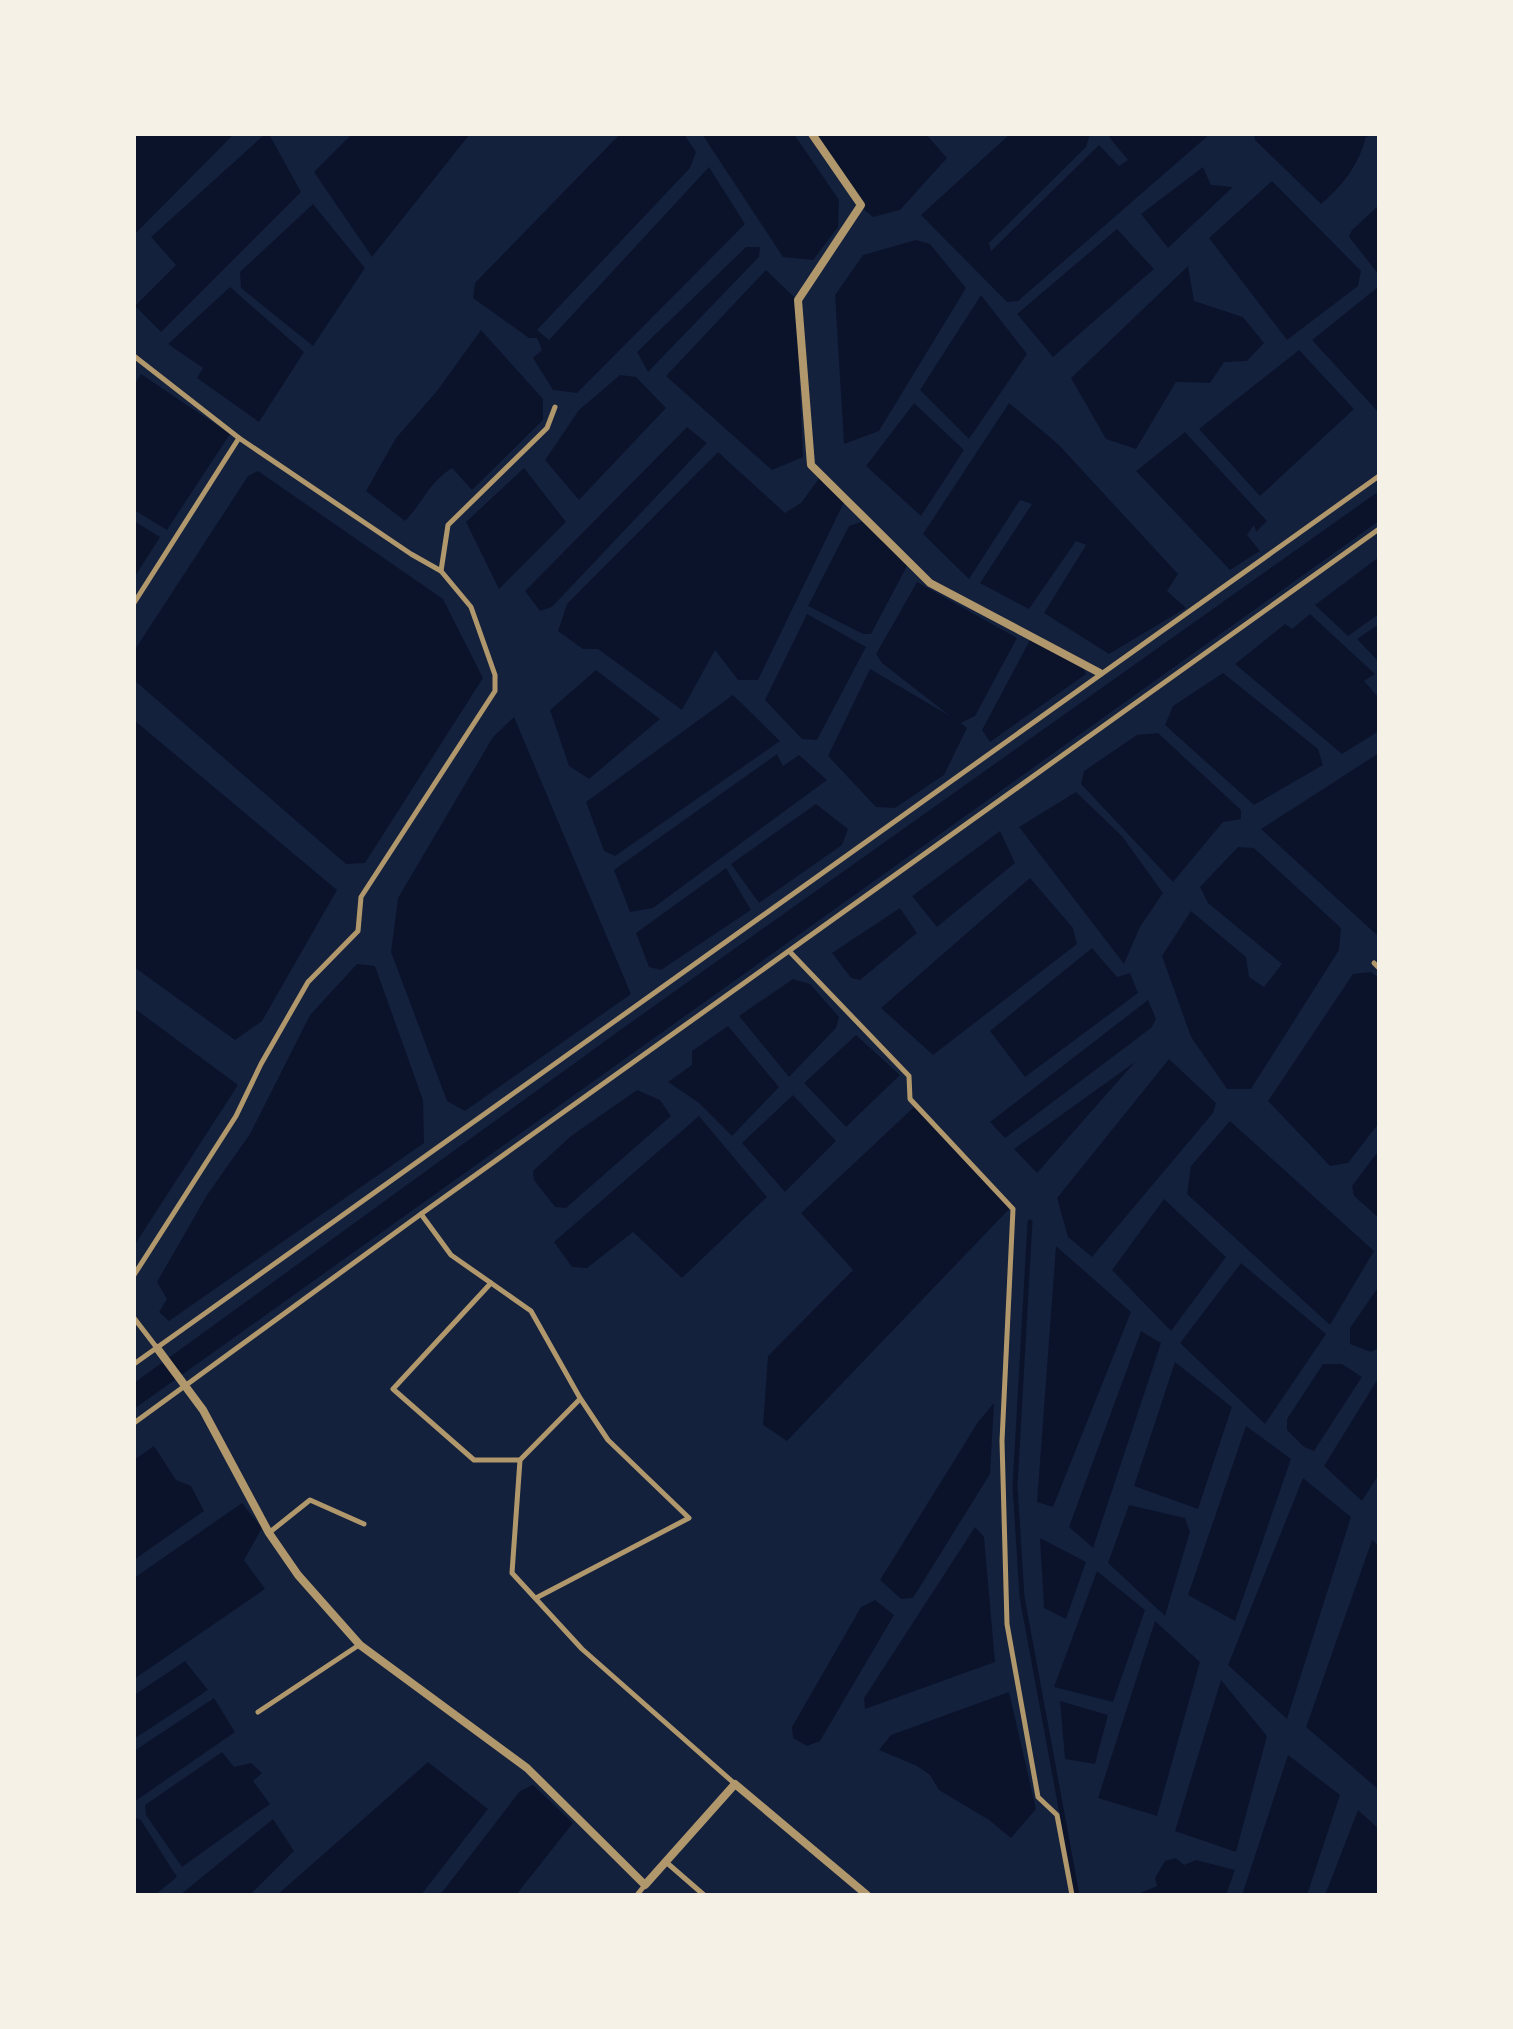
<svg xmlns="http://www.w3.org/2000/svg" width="1513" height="2029" viewBox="0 0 1513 2029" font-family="Rubik,sans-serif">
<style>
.water{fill:#0b132b}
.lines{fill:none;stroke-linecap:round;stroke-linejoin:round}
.stream{stroke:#0b132b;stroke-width:5}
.service{stroke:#b1986c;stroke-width:5}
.minor{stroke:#b1986c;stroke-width:8}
</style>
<rect width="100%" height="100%" fill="#14213d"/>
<g class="water">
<path d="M134,134H234L134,235Z"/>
<path d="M265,134H269L301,192L161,332L135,306L176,265L151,237Z"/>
<path d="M352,134H470L372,257L314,172Z"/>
<path d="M620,134H684L696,152L690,168L537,330L549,340L709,167L745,224L577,393L553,390L533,358L542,350L537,338H529L473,298L475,283Z"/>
<path d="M702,134H794L839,200L838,227L813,260L783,257Z"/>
<path d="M814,134H926L947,158L900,210L873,217L862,208Z"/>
<path d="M1010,134H1090L1086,147L989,243L991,251L1099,145L1119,166L1128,160L1109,137L1112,134H1210L1018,301L1007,302L921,215Z"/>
<path d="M1254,134H1377L1366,137C1359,164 1343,186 1321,204L1255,140Z"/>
<path d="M1203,167L1211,185L1233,187L1168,248L1141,214Z"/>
<path d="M1272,181L1361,271L1358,286L1287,340L1209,238Z"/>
<path d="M313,204L365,268L313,346L241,288L240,272Z"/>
<path d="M1379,205V275L1349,237L1352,230Z"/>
<path d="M1117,229L1154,269L1053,357L1017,314Z"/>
<path d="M916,240L930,244L966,288L879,431L844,444L835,295L863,255Z"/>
<path d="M746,247H760L759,257L648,372L637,352Z"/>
<path d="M1188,266L1194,301L1243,317L1264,343L1247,361L1224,362L1210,383L1176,382L1136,449L1106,439L1071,378Z"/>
<path d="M766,270L796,299L803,457L772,470L666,376Z"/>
<path d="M230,287L304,352L259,422L197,378L203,368L168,344Z"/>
<path d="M1378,287L1379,288V413L1312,340Z"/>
<path d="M981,295L1027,354L969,439L920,390Z"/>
<path d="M481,330L543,399V420L472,490L452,468C429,482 423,503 405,521L366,491L396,438L437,391Z"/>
<path d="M1299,350L1354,409L1260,496L1199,429Z"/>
<path d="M141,374L230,434L167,530L134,510V385Z"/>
<path d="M620,375L636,377L666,408L579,500L545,460L579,410Z"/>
<path d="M914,403L964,450L921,516L866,466Z"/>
<path d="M1009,403L1058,444L1178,574L1167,591L1186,608L1109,654L1044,613L1086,545L1076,541L1029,609L980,583L1032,504L1020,500L969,579L923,534Z"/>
<path d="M687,427L707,443L552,607L540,611L525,591Z"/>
<path d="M1185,432L1267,521L1256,532L1254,525L1247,535L1260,551L1230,570L1136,471Z"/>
<path d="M718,452L785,513L801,503L820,477L846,498L758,680H738L715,650L682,710L598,649H583L558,631L567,604Z"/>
<path d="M524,468L566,522L499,589L466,522Z"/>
<path d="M258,471L443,599L483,678L365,863L346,864L134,680V651L248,476Z"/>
<path d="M1379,491V521L134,1409V1383L623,1028Z"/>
<path d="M867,520L907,566L871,634H863L808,606L849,526Z"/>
<path d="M134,521L160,537L134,578Z"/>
<path d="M1379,557V614L1348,636L1315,605Z"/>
<path d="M917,582L1017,638L975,716L961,723L967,728L944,775L895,808L876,807L828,756L870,669L950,716L882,663L876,654Z"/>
<path d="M807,614L866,647L817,740L802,739L765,700Z"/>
<path d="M1310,614L1375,674L1364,681L1379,698V731L1342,754L1235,664L1285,624L1292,629Z"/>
<path d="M1379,624V662L1357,639Z"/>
<path d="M1031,638L1082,664L1086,674L990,742L982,730Z"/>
<path d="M596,670L660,719L589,779L569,766L550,710Z"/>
<path d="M1223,673L1318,749L1323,765L1254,805L1165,725L1173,706Z"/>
<path d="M733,695L780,741L615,856L604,851L586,802Z"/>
<path d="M514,717L631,994L465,1111L447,1101L391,952L398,898L493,737Z"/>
<path d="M134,720L337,890L262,1021L235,1040L134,967Z"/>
<path d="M1158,733L1241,810V819L1223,822L1173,882L1081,784L1084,771L1137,735Z"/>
<path d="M1379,753V937L1261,829Z"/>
<path d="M777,754L783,766L799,755L827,780L653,908L630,912L614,870Z"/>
<path d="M1076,792L1122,836L1163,893L1140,927L1124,964L1019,827Z"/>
<path d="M816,804L848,829L842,845L759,903L731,864Z"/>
<path d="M1000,831L1015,863L937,927L912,896Z"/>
<path d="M1238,847L1254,848L1341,928L1339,950L1251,1089H1227L1191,1037L1162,956L1191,911L1246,957L1249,977L1264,987L1282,964L1208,903L1200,887Z"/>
<path d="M726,868L751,910L661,970L649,967L636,933Z"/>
<path d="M1030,878L1073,928L1077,944L933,1055L881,1008Z"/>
<path d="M900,908L917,933L860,980L851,978L832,953Z"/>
<path d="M1092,948L1117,977L1130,973L1138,993L1025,1077L990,1031Z"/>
<path d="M357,964L375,966L423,1100L424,1143L169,1321L159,1312L167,1299L157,1282L207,1195L250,1134L310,1015Z"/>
<path d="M1371,972L1379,978V1123L1348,1163L1330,1166L1268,1101L1353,974Z"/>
<path d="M793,979L810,984L839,1017L836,1028L789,1077L739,1016Z"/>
<path d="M1148,1000L1156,1019L1151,1028L1005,1138L990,1122Z"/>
<path d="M134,1008L238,1085L134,1246Z"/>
<path d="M728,1026L779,1087L732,1136L699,1103L668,1082L692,1065V1051Z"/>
<path d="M856,1035L900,1075L846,1127L804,1083Z"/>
<path d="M1169,1059L1216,1103L1213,1113L1092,1257L1068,1237L1057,1198Z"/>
<path d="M1135,1062L1037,1173L1014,1149Z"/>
<path d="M637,1090L660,1100L671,1116L566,1208L555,1207L534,1180L533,1171L571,1136Z"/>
<path d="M793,1095L836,1141L785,1192L742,1143Z"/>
<path d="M915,1106L1013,1205L787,1441L763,1425L768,1356L853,1270L801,1213Z"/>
<path d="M699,1116L767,1197L682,1278L633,1232L587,1268L572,1267L554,1242Z"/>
<path d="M1230,1121L1374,1251L1330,1325L1187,1194L1191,1166Z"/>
<path d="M1379,1150V1218L1354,1196L1352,1186Z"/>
<path d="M1164,1199L1226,1257L1171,1331L1112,1270Z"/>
<path d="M1056,1246L1131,1312L1053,1507L1037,1502Z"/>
<path d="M1241,1263L1326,1334L1265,1424L1180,1343Z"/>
<path d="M1379,1286V1348L1371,1352L1350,1344V1328Z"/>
<path d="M1141,1331L1161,1343L1093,1548L1069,1527Z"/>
<path d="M1175,1362L1232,1407L1198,1509L1134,1486Z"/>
<path d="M1323,1364H1342L1362,1377L1314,1451L1304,1447L1287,1430V1419Z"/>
<path d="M1379,1377V1474L1362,1501L1324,1466Z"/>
<path d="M994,1403L990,1474L913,1598L901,1599L880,1580L978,1422Z"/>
<path d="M1246,1426L1291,1459L1235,1621L1188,1595Z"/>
<path d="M154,1446L176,1480L191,1486L204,1511L134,1560V1460Z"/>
<path d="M1303,1478L1351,1517L1287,1719L1228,1665Z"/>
<path d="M242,1503L262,1528L244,1560L265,1589L134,1679V1578Z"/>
<path d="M1129,1505L1185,1518L1190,1532L1165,1616L1108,1563Z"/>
<path d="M975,1527L984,1537L995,1662L865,1709L864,1698Z"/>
<path d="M1040,1538L1086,1562L1066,1619L1044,1608Z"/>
<path d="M1372,1540L1379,1546V1790L1306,1727Z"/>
<path d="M1097,1571L1145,1610L1113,1702L1054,1687Z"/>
<path d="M875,1600L894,1615L820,1741L807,1746L793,1738L792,1727L861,1607Z"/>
<path d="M1155,1621L1200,1662L1157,1816L1098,1798Z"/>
<path d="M185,1661L208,1690L134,1739V1695Z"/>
<path d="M1221,1680L1267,1736L1236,1852L1175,1831Z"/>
<path d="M1009,1692L1036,1809L1011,1838L989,1820L939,1790L930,1775L917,1766L879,1750L891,1735Z"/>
<path d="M214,1698L235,1732L134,1802V1751Z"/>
<path d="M1060,1701L1108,1715L1095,1764L1065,1759Z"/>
<path d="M222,1752L234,1767L251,1763L262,1773L253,1781L270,1804L182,1867L146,1815L145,1805Z"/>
<path d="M1288,1755L1340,1795L1307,1895H1242Z"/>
<path d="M428,1762L488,1809L421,1895H277Z"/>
<path d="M533,1785L573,1823L516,1895H440L520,1791Z"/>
<path d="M1358,1810L1379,1829V1895H1325Z"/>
<path d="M134,1817L141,1820L177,1877L155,1895H134Z"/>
<path d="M273,1819L294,1851L250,1895H180Z"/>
<path d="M1176,1858L1184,1865L1196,1860L1235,1870L1226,1895H1135L1157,1886L1155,1878L1165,1861Z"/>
</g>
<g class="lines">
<path class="stream" d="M1030,1222L1015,1486L1022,1597L1077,1895"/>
<g class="service">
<path d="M134,356L239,438L411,554L441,571L471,607L495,675V691L361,897L358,931L308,982L261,1064L236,1116L134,1275"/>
<path d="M441,571L448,525L547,428L555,407"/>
<path d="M134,603L239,438"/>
<path d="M790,952L909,1076L910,1099L1013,1209L1002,1441L1007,1624L1038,1797L1057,1815L1072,1895"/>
<path d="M1374,963L1379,968"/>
<path d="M421,1214L451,1255L531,1311L580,1398L608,1440L689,1518L536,1598"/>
<path d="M491,1283L393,1389L474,1460H520L580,1399"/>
<path d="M134,1318L157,1348"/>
<path d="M134,1364L1379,476"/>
<path d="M134,1423L421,1214L1379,529"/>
<path d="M520,1460L512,1573L582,1649L735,1784"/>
<path d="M270,1532L310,1500L364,1524"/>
<path d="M258,1712L359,1645"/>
<path d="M666,1862L704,1895"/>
<path d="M637,1895L645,1885"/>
</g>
<g class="minor">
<path d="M812,134L861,205L798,300L811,465L930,583L1100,673"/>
<path d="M157,1348L203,1410L269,1533L298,1575L360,1645L527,1768L645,1885L735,1784L867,1895"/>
</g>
</g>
<rect width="1513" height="2029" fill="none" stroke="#f6f1e7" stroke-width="272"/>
</svg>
